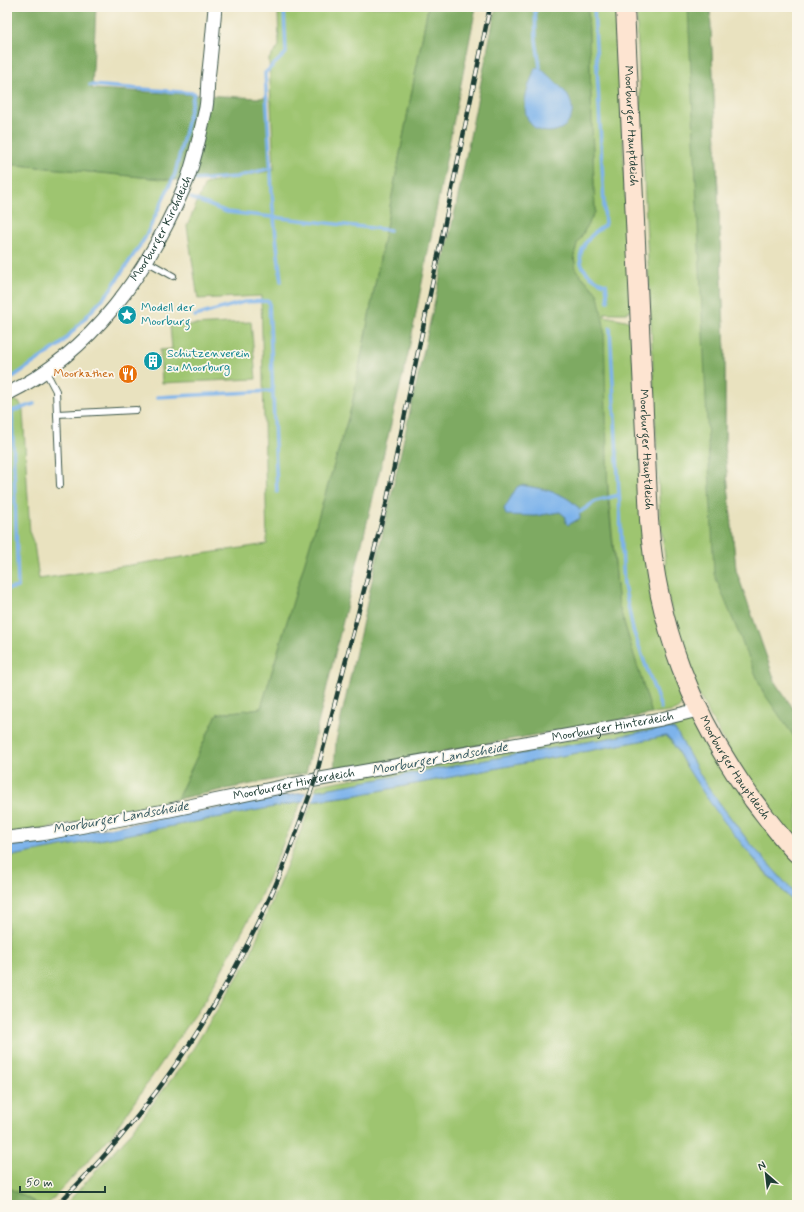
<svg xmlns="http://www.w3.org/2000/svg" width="804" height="1212" viewBox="0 0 804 1212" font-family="Mynerve,sans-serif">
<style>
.green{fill:#9ec570;stroke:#5e8152}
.forest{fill:#7eaa62;stroke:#4e744b;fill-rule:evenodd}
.water{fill:#7db3eb;stroke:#4e7890}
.pier{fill:#e9e2bf}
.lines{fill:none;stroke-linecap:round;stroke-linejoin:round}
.stream{stroke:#7db3eb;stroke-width:3.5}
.service-casing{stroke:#3d5649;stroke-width:8}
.minor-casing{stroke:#3d5649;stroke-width:15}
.secondary-casing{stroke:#3d5649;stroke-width:20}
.service{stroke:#fff;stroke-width:6}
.minor{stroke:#fff;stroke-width:13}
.secondary{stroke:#fde4d1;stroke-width:18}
.rail-casing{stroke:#1f3d34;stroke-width:4.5}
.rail{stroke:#fbf7ec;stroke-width:3;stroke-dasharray:9;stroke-linecap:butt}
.labels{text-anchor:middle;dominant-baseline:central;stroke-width:3.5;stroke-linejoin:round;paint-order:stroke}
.street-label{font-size:12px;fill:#1f3d34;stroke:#fbf7ec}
.culture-label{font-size:12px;fill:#0d838f;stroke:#fbf7ec;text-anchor:start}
.food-label{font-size:12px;fill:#c56008;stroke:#fbf7ec;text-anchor:end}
.water-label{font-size:13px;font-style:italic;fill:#365a62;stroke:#fbf7ec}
</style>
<rect width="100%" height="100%" fill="#fbf7ec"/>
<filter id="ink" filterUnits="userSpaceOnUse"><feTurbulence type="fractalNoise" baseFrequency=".025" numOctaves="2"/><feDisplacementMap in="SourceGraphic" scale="8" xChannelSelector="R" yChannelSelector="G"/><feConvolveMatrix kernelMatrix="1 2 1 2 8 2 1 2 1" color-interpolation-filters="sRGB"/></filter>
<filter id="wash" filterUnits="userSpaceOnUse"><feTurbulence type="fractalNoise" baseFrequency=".012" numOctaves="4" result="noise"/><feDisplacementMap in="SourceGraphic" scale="16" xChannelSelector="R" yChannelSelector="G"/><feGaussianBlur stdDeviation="0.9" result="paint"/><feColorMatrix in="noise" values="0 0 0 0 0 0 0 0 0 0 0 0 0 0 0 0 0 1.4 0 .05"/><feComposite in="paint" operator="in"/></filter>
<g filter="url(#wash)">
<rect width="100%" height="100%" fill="#e9e2bf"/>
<g class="green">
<path d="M269,7H428L352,405L261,708L217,714L177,799L23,834L7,835V401L11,399L20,403L23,410L30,534L34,544L39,579L267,544L261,296L198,299L187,226L205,184L274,170L269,59L279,46L278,13Z"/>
<path d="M588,7H618L627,245L632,310L626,313H605L604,316L626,320L633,324L646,559L684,696C683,714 667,712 652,714L619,606L589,284L576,270L574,256L577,244L595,212Z"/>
<path d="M636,7H710L725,353V453L736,570L776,684L797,714V845L744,778L689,677L660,567L666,565L660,518Z"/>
<path d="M7,164L172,180L145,238L108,293L61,344L7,381Z"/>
<path d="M251,322L256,379L162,383L160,350L172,349L170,326Z"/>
<path d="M682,720L693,722L698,726L797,862V896L748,841L718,801L702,778L676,731L673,729L665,728L315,791L317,785Z"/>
<path d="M666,736L671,740L686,766L760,867L797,906V1205H65L129,1135L186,1060L247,962L313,801L357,795Z"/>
<path d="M301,802L258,902L206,999L110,1137L47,1205H40L7,1187V857Z"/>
</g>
<g class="forest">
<path d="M7,7H96L92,89L259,98L267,97L271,167L236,177L195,180H172L7,164Z"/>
<path d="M428,7H476L408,354L306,773L177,799L217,714L261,708L352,405Z"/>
<path d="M496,7H588L595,212L577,244L574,256L576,270L598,294L604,326L608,498L619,606L652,714L334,771L336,741L455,211ZM521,485C542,489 566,492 579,509L577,521L566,523V517L560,512L535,516L516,514C514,504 509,491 521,485Z"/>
<path d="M688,7H710L725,353V453L736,570L776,684L797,714V741L763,692L714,574Z"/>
<path d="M7,1187L40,1205H7Z"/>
</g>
<g class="water">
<path d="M540,67C549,78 562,85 569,98C587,134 524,149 525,104C525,92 531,80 535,68Z"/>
<path d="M521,485C542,489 566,492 579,509L580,518L568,525L566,523V517L560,512L535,516L506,515L504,509L517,487Z"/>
<path d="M665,728L673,729L676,731L702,778L718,801L748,841L797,896V906C746,852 707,805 671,740L666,736L357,795L301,802L7,857V846Z"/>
</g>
<path class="pier" d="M316,790L311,803H303L307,791Z"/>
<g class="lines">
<g class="stream">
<path d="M279,7L284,8L286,53L265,73L273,209L281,281"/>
<path d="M535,7L536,40L540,67"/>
<path d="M594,7L605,225C586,237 568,260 592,277C597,281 600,283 606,284L608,301"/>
<path d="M195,180L236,177L271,168"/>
<path d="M191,198L227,212L390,230"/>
<path d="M195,316L244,302L269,301L277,492"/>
<path d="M610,328L624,585L633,630L661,708"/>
<path d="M7,381L61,344L108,293L145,238L175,174L194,93L90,85"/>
<path d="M157,397L273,391"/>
<path d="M12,411L34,404"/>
<path d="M7,413L12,411L18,587L7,589"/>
<path d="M580,512L596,501L619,495"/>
<path d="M786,1205L797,1201"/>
</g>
</g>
</g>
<g filter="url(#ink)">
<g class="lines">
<defs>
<g id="service">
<path d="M148,262L173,276"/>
<path d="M45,370L56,391L60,485"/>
<path d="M57,414L136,410"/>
</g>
<g id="minor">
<path id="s1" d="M7,394C94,351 148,272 185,185C194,165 200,134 205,112C208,102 207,90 208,79C211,55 213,31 215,7"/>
<path id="s2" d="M7,838L41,834L170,810L315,780L661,719L698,710"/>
</g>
<g id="secondary">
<path id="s3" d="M625,7L649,520C657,625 691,714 753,800C767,818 781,838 797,854"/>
</g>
</defs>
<use href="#service" class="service-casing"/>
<use href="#minor" class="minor-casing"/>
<use href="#secondary" class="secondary-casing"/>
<use href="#service" class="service"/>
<use href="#minor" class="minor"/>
<use href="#secondary" class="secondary"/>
<defs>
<path id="rail" d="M57,1205C148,1117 220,1009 272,893C289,856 301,818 315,780L386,505L490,7"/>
</defs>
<use href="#rail" class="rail-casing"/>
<use href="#rail" class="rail"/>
</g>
</g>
<defs>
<symbol id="sight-disc" viewBox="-11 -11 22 22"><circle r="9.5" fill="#0f9aa8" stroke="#fbf7ec"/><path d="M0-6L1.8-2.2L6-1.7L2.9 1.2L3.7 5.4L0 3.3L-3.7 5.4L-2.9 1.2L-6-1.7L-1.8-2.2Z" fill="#fff"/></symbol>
<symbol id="building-disc" viewBox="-11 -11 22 22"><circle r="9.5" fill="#0f9aa8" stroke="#fbf7ec"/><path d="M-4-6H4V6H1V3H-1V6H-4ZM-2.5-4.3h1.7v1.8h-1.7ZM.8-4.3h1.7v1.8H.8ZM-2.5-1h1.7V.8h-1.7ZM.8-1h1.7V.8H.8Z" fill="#fff"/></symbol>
<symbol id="restaurant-disc" viewBox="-11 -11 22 22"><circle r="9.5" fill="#e8710a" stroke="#fbf7ec"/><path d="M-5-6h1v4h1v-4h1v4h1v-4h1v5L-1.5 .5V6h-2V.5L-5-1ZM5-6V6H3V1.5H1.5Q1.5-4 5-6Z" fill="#fff"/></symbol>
</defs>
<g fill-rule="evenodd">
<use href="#sight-disc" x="116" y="304" width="22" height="22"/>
<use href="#building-disc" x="142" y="350" width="22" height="22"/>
<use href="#restaurant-disc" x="117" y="363" width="22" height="22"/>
</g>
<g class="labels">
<g class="street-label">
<text stroke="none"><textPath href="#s3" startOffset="119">Moorburger Hauptdeich</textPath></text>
<text stroke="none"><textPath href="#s1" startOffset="231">Moorburger Kirchdeich</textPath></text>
<text stroke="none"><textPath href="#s3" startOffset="443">Moorburger Hauptdeich</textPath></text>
<text stroke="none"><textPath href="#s2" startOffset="616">Moorburger Hinterdeich</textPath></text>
<text stroke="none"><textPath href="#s3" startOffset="779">Moorburger Hauptdeich</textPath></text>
<text stroke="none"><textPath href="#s2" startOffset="292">Moorburger Hinterdeich</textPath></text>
</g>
<g class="culture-label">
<text x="141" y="308">Modell der<tspan x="141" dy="14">Moorburg</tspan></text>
<text x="167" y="354">Schützenverein<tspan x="167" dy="14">zu Moorburg</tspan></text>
</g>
<g class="food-label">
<text x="114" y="374">Moorkathen</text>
</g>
<g class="water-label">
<text transform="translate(440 759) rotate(-10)">Moorburger Landscheide</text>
<text transform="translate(121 818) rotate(-10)">Moorburger Landscheide</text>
</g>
</g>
<rect width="804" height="1212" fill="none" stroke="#fbf7ec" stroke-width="24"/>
<g transform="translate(766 1174) rotate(332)" stroke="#fbf7ec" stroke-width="3" paint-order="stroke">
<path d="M0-3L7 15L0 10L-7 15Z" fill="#1f3d34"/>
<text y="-6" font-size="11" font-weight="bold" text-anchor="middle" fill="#1f3d34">N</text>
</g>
<path d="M20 1186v6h85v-6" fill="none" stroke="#1f3d34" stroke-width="2"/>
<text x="26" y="1186" font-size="12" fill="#1f3d34" stroke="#fbf7ec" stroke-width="3" paint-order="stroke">50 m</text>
</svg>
